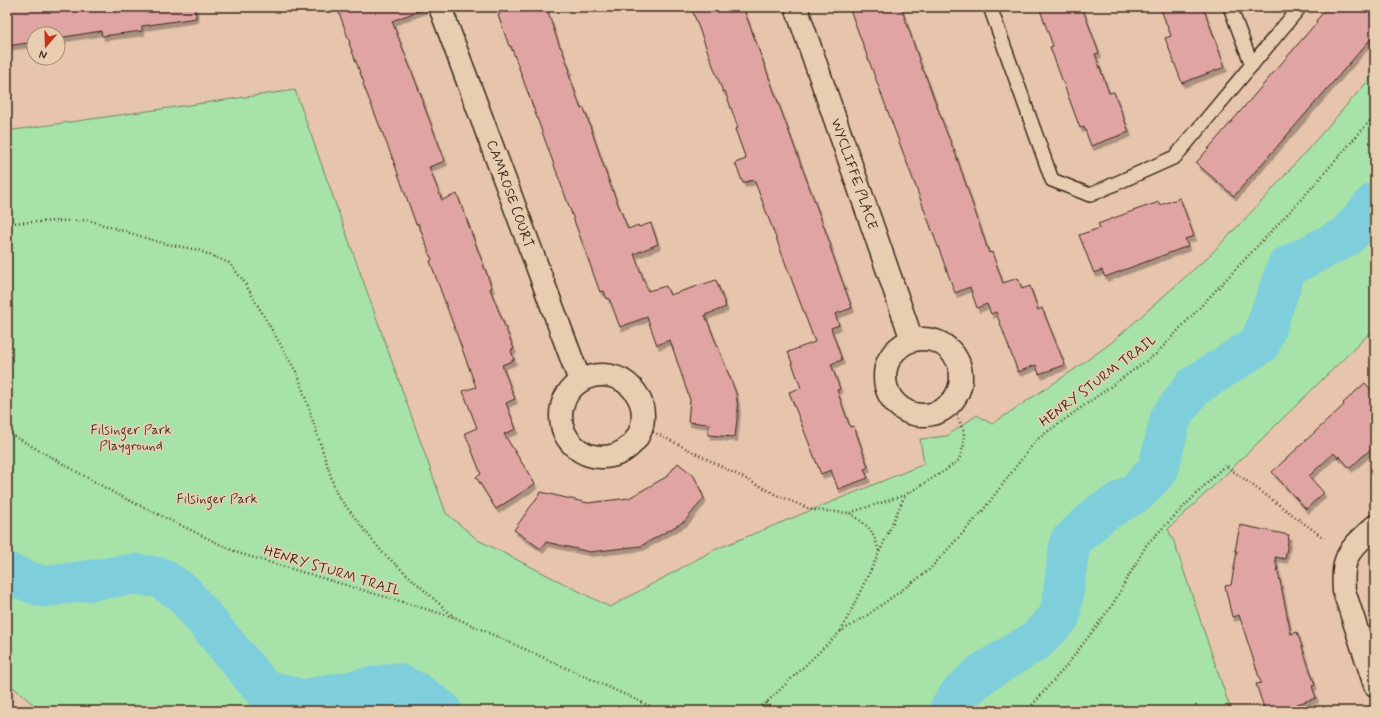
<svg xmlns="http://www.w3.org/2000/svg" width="1382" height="718" viewBox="0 0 1382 718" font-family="Mynerve,sans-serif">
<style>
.green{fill:#a7e2a8;stroke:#718663}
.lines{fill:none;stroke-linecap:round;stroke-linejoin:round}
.river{stroke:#7fcedc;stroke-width:41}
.building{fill:#e0a5a2;stroke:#3b2a1e;filter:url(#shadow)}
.service-casing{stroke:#3b2a1e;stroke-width:16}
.minor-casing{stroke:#3b2a1e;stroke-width:25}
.path{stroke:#3b2a1e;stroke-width:2.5;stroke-dasharray:1 3;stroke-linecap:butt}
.service{stroke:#e9cdb0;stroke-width:13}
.minor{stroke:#e9cdb0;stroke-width:22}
.labels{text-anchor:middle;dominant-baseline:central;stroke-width:3.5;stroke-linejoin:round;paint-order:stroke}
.street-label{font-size:14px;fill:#3b2a1e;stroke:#e9cdb0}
.park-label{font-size:14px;fill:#463c2c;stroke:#e9cdb0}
</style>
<defs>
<filter id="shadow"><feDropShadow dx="2.5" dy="4.5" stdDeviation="0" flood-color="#0004"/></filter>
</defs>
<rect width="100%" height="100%" fill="#e7c5ad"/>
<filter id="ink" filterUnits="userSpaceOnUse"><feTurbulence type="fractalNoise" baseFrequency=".025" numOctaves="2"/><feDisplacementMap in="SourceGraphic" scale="8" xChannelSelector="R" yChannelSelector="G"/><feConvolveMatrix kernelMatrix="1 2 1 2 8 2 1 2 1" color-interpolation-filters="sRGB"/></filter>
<g filter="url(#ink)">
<path class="green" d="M1375,73V328L1222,478L1168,529L1174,542L1231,711H41L7,682V131L295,90L446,513L478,540L610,607L714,550L924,464L920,439L947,436L977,415L992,424L1072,371L1111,343L1210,255L1263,200Z"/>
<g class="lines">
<g class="river">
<path d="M7,573L43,587L134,574L161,578L183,593L263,689L303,700L396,683L419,694L442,711"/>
<path d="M949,711L960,694L980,675L1037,640L1060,616L1070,542L1100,514L1137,492L1158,470L1171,417L1193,387L1260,344L1287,267L1347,236L1375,203"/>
</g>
</g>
<g class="building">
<path d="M7,7H195L196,18L142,26V31L102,36L101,31L58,38V34H34V42L7,46Z"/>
<path d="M337,7H424V9L392,21L424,103H423L445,161L429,167L442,200L457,194L492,288L490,289L514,349L511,350L514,360L502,365L515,399L506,403L516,429L504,434L535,484L496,509L476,477L481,474L465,433L477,428L463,391L476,387L430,261L432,260L418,223L416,224L392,157L363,84L364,83L349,43H350Z"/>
<path d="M498,7H546L560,47H561L570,71L568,72L581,109L584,108L608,179L628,229L638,225L639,227L651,223L658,244L634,254L648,291L666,286L670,295L716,280L726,307L705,315L736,393L738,409L735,437L708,435L709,424L688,422L690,400L670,340L657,345L647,317L620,327L609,298L607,299L604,291L600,292L511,46H509L498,15L500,14Z"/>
<path d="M691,7H743L831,246L830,247L852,308L835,314L839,325L831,328L842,360L831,364L840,389L837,390L850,427L854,426L868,467L864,469L868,478L838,489L831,470L821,474L789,392L801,388L788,352L815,342L755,182L753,180L743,183L735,163L746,159L735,129L738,128L725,91L723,92Z"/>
<path d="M849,7H901L923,71H924L946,131L956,155L989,253L992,252L1003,283L1018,278L1022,289L1030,286L1038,310L1042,308L1065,365L1039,374L1036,365L1018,372L996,312L991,314L987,304L977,308L970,287L955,293L940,252Z"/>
<path d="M1039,7H1082L1099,53L1095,54L1109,93L1114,92L1129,132L1091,146L1084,127L1080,128L1050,47L1053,46Z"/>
<path d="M1160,7H1203L1225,67L1182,83L1165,38L1171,36Z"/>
<path d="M1328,7H1375V34L1234,196L1196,163L1317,22L1316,21Z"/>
<path d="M1180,198L1194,236L1185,239L1188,246L1105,277L1102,270L1094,273L1079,235L1100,228L1098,224L1130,212L1159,202L1160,205Z"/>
<path d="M1365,383L1375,394V445L1350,468L1339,456L1338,458L1334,453L1309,476L1324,493L1306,509L1272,472L1344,405L1343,403Z"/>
<path d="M678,463L694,476L704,498L685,521L641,546L590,552L546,542L541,549L514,530L541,492L588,503L629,498L666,477Z"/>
<path d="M1240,525L1289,535L1285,559L1275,557L1291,634L1297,632L1315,685L1312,686L1316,698L1297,704L1300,711H1265L1256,684L1261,683L1239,615L1232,617L1225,586L1231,585L1237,551H1235Z"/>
</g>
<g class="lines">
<defs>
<g id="service">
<path d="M990,7L1052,180L1090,195L1175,157L1300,7"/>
<path d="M1230,7L1252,65"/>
</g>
<g id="minor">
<path d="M440,7L580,381"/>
<path d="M796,7L912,340"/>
<circle cx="923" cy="377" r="38"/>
<circle cx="602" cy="416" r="41"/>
<path d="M1375,526C1350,550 1341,554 1344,591L1375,685"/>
</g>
</defs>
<use href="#service" class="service-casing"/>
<use href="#minor" class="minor-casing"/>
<g class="path">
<path d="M7,223L88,220L162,243L198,250L229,263L243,280L298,375L337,495L382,552L454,617"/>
<path d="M642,427L662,436L779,496L812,510L849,513L905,495L946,470L959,460L964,445V432L952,404"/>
<path d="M7,432L116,494L238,553L456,618L661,711"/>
<path d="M850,513C869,527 873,529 879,552"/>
<path d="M841,631L879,553L905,495"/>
<path d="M767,702L771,711"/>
<path d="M755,711L767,702L840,632L865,617L928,571L981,513L1036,440L1156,354L1308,192L1375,115"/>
<path d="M1027,711L1067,665L1111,607L1147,544L1225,465L1324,538"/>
</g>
<use href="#service" class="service"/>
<use href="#minor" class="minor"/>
</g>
</g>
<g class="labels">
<g class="street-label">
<text transform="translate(854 174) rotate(71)">WYCLIFFE PLACE</text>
<text transform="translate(510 194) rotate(70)">CAMROSE COURT</text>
<text transform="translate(1098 381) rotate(-37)">HENRY STURM TRAIL</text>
<text transform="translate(332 571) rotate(17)">HENRY STURM TRAIL</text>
</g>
<g class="park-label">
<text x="131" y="430">Filsinger Park<tspan x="131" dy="16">Playground</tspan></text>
<text x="217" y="499">Filsinger Park</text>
</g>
</g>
<rect width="1382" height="718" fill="none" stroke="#e9cdb0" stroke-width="24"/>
<rect x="12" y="12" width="1358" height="694" fill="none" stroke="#3b2a1e" stroke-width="1.5" filter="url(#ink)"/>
<g transform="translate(46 46) rotate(199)"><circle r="19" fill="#e9cdb0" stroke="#a38c76"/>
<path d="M0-3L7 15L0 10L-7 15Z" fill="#c8321e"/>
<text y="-6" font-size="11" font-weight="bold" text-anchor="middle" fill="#3b2a1e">N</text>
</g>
</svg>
